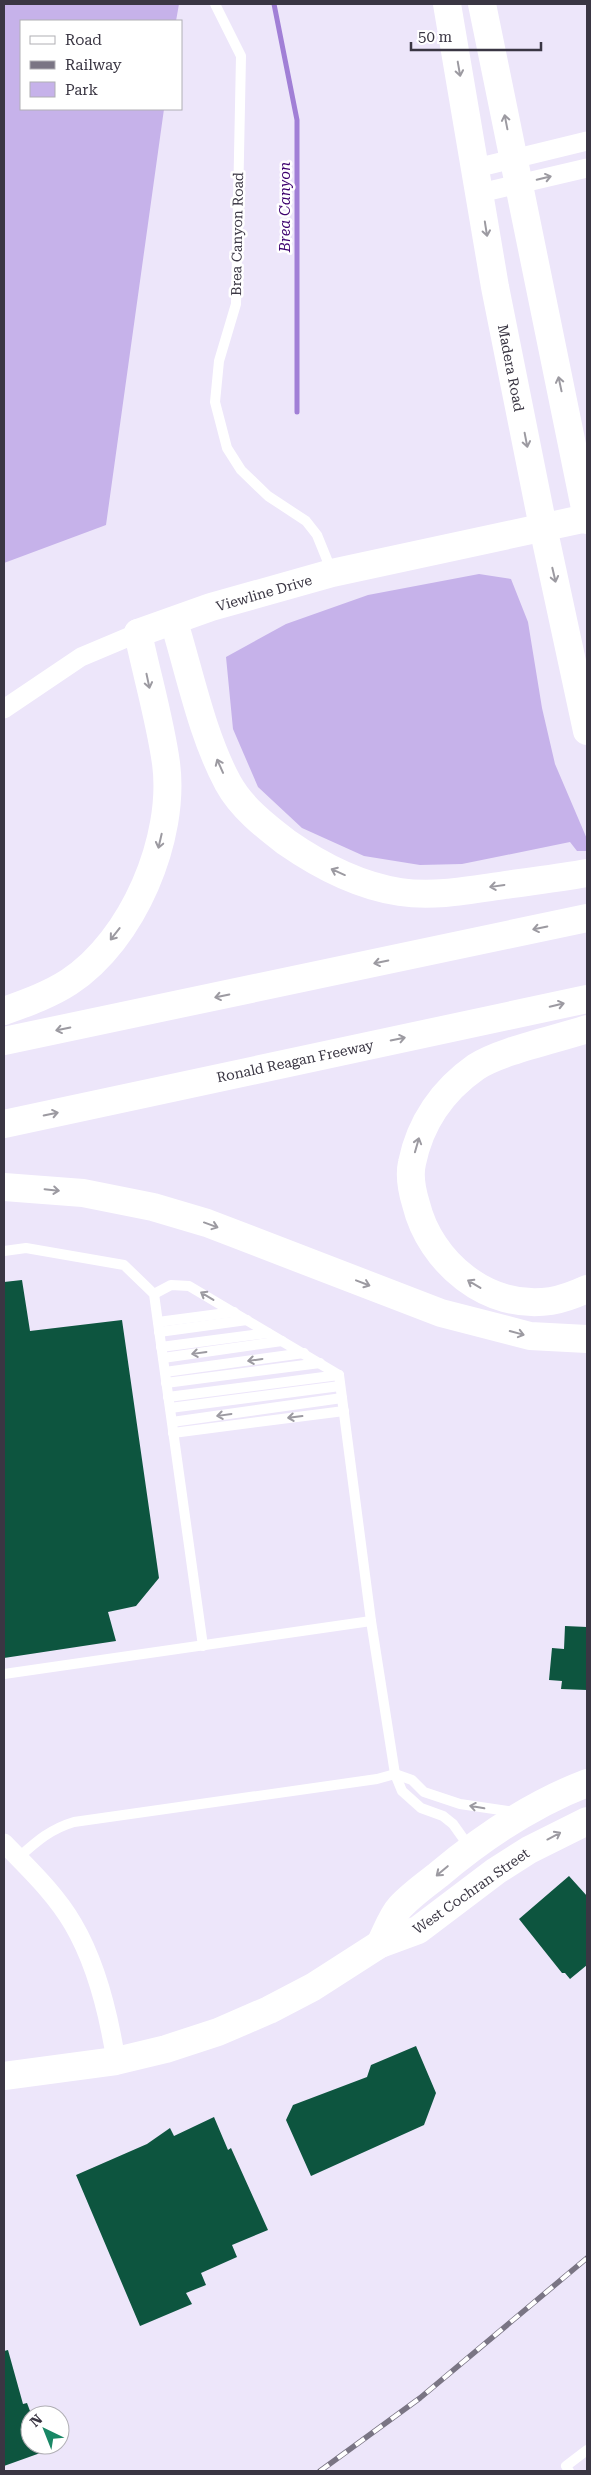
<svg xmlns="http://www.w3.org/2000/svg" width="591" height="2475" viewBox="0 0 591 2475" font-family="'Roboto Serif',serif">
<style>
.green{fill:#c6b2ea}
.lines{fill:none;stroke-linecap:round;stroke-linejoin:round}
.stream{stroke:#a17fd6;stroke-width:5}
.building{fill:#0d553f}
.lane{stroke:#fff;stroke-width:10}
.street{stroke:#fff;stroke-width:19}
.secondary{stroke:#fff;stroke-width:28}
.primary{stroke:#fff;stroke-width:28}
.highway{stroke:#fff;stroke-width:28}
.rail-casing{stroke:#7a7584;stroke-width:5.5}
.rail{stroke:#fff;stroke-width:4;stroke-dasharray:11;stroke-linecap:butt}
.oneway{stroke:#9c9aa1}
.labels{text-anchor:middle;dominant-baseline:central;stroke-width:5;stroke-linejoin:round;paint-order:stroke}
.street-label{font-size:14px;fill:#3a3643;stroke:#fff}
.water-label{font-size:15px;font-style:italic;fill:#3d006e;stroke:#fff}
</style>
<rect width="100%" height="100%" fill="#ede6fa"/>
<g class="green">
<path d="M4,4H179L176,21H21V109H164L106,525L4,563Z"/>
<path d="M479,574L511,579L528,622L542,708L555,764L587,839V851H577L570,842L462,864L420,865L364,856L302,828L258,787L233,729L226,657L286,624L368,595Z"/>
</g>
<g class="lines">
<path class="stream" d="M274,4L297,120V412"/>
</g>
<g class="building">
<path d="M22,1280L30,1331L122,1320L159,1578L136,1606L108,1612L116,1641L4,1658V1282Z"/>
<path d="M565,1626L587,1627V1690L561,1689L562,1681L549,1680L552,1648L564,1649Z"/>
<path d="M569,1876L587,1896V1965L570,1979L565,1973H562L519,1919Z"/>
<path d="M416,2046L436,2093L424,2125L311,2176L286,2120L293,2105L367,2077L371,2065Z"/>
<path d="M214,2117L228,2150L231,2148L268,2230L232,2245L237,2257L201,2273L206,2285L186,2293L192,2304L140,2326L76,2175L147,2144L170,2128L174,2136Z"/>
<path d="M8,2350L23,2404L27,2403L30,2411V2445L57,2447L4,2466V2351Z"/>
</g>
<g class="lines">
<g class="lane">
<path d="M215,4L241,56L236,304L219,361L215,402L227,448L241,470L268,496L306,521L317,535L332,572"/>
<path d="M4,1251L26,1248L124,1265L154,1294L203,1646"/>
<path d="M154,1294L171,1285L189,1286L339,1375"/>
<path d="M158,1322L234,1312"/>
<path d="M159,1332L247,1320"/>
<path d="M161,1347L268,1333"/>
<path d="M163,1358L282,1341"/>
<path d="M165,1372L304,1353"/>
<path d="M339,1375L371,1621L395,1774L402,1791L421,1808L443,1816L453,1824L470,1848"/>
<path d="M166,1383L320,1363"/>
<path d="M168,1397L339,1375"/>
<path d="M170,1408L340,1386"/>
<path d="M172,1422L342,1398"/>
<path d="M173,1433L344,1411"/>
<path d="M4,1674L371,1621"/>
<path d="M18,1858C36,1842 50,1829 74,1822L377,1779L395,1774L412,1780L424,1792L460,1804L514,1812"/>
<path d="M569,2471L566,2466L587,2450"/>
</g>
<g class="street">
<path d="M476,168L587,141"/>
<path d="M480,193L587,168"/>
<path d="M4,709L81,657L138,633"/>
<path d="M4,1843C28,1868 55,1893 73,1924C96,1963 109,2016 116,2061"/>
</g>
<g class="secondary">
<path d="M447,4L495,287L543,527"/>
<path d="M482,4L587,518"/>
<path d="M380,1944C386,1933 391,1917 400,1907C411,1895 425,1885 438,1875C483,1837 532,1804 587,1783"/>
<path d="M4,2076L116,2061L166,2049L218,2032L269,2010L313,1987L380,1944L418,1930L496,1871L529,1850L587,1821"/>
</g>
<g class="primary">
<path d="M543,527L587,731"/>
<path d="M138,633L211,607L332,573L587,518V520"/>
</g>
<g class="highway">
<path d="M174,622C190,674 202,735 228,783C241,807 265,826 286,842C319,865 360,886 400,892C435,897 470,890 505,885C532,881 560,878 587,873"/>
<path d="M4,1011C26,1003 49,995 69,982C133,940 176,838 166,763C160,720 147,676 138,633"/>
<path d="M587,1029C557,1039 500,1051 476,1067C443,1090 420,1123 412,1163C409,1176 412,1191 416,1204C430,1262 488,1311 551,1301C563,1299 576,1294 587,1289"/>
<path d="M4,1041L587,918"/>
<path d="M4,1124L587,999"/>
<path d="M4,1187L83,1193L153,1207L207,1223L441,1313L530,1336L587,1339"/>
</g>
<defs>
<path id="rail" d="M320,2471L420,2398L587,2258"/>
</defs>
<use href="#rail" class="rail-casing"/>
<use href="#rail" class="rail"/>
</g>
<defs><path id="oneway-shaft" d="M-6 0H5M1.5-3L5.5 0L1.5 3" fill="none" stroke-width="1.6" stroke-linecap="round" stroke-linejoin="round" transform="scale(1.25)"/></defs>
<g class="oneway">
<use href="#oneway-shaft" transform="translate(459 69) rotate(80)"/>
<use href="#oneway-shaft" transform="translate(506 122) rotate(-101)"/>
<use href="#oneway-shaft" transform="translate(544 178) rotate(-13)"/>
<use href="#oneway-shaft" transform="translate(486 229) rotate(81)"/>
<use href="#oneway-shaft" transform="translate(560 384) rotate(-102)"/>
<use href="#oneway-shaft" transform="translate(526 440) rotate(79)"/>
<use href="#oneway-shaft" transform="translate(554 575) rotate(77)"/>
<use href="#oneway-shaft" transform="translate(148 681) rotate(78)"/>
<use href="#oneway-shaft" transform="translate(220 766) rotate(-114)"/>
<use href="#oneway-shaft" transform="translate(160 841) rotate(103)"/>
<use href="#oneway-shaft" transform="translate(338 872) rotate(-156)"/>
<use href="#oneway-shaft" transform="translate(497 886) rotate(172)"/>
<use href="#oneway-shaft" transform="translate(540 928) rotate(168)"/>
<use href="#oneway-shaft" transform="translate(115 934) rotate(128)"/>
<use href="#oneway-shaft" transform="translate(381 962) rotate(168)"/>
<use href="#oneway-shaft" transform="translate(222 996) rotate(168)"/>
<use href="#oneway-shaft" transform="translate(557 1005) rotate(-13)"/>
<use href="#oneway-shaft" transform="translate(63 1029) rotate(168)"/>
<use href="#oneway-shaft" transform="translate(398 1039) rotate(-11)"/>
<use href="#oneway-shaft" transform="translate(51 1114) rotate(-12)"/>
<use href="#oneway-shaft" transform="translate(417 1145) rotate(-74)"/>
<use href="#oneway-shaft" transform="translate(52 1190) rotate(6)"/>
<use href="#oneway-shaft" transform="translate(211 1225) rotate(20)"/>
<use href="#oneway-shaft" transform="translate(363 1283) rotate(21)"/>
<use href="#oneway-shaft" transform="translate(474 1284) rotate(-149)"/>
<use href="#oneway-shaft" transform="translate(207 1296) rotate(-149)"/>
<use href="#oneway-shaft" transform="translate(517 1333) rotate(15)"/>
<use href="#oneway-shaft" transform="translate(199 1353) rotate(172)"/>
<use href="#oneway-shaft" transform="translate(255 1360) rotate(172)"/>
<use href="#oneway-shaft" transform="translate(224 1415) rotate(172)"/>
<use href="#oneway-shaft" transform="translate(295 1417) rotate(173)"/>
<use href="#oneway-shaft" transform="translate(477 1807) rotate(-170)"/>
<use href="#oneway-shaft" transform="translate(554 1836) rotate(-28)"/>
<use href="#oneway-shaft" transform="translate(442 1871) rotate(140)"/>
</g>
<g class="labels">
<g class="street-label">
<text transform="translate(237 234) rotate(-89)">Brea Canyon Road</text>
<text transform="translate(511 368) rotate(79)">Madera Road</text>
<text transform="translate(264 593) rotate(-16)">Viewline Drive</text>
<text transform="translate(295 1061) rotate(-12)">Ronald Reagan Freeway</text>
<text transform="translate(471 1891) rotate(-35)">West Cochran Street</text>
</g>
<g class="water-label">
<text transform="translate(285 207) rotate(-90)">Brea Canyon</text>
</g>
</g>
<rect width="591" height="2475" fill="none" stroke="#3a3643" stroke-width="10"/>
<rect x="20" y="20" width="162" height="90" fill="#ffffff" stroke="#b0afb4"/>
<rect x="30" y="36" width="25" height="8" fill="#ffffff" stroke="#b0afb4"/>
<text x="65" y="45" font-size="15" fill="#3a3643">Road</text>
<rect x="30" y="61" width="25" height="8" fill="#7a7584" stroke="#b0afb4"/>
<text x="65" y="70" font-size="15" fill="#3a3643">Railway</text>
<rect x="30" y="82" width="25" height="15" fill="#c6b2ea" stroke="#b0afb4"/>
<text x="65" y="95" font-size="15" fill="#3a3643">Park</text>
<g transform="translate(45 2430) rotate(317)"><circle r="24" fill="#ffffff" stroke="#b0afb4"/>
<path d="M0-4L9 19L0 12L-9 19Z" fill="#198765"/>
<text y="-8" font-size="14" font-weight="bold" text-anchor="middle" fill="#3a3643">N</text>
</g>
<path d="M411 42v8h130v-8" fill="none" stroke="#3a3643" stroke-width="2.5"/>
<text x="418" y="42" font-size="15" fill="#3a3643" stroke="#ffffff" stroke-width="4" paint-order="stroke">50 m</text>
</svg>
